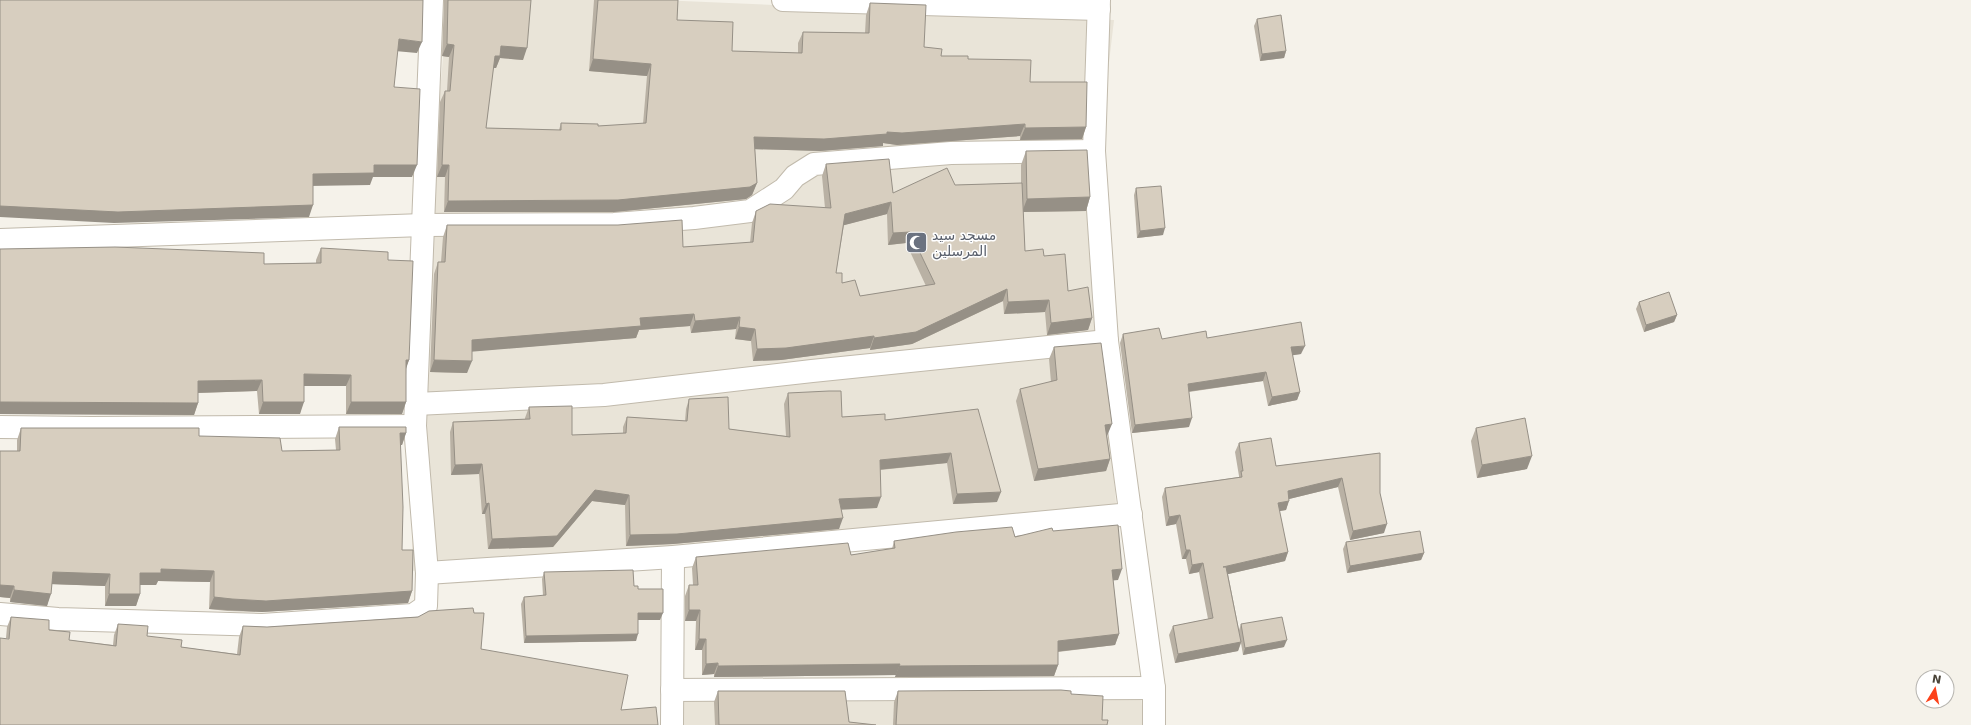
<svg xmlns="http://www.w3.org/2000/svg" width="1971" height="725" viewBox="0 0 1971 725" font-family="'DejaVu Sans',Vazirmatn,sans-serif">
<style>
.residential{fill:#e9e4d8}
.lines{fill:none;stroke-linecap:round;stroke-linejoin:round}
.street-casing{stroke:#c1baac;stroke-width:24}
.street{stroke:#fff;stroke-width:22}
.wall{fill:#b9b1a4;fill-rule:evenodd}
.shaded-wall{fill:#969086}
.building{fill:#d7cebf;stroke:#969086;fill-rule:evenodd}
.labels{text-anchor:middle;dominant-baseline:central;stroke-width:3;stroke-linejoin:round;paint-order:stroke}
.worship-label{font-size:14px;fill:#5b616d;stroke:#fff;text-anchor:start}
</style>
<rect width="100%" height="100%" fill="#f5f2ea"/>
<g class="residential">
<path d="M448,0H659L1114,20L1099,148L1102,317L1117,517L412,571L413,402Z"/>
<path d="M676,686L1141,690L1143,725H680Z"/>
</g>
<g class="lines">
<defs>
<g id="street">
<path d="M783,0L1099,9"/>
<path d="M1099,0L1094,151L1107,341L1154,688V725"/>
<path d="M0,240L423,225L614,224L694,218L750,211L784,189L795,176L814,164L951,153L1094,151"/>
<path d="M416,404L604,395L812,371L1107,341"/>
<path d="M0,427L91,428L415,426"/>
<path d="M427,573L673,557L1131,514"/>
<path d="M0,614L58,619L262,625L413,615L426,606L427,573L415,426L432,0"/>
<path d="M672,690L1154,688"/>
<path d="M672,725L673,557"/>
</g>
</defs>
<use href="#street" class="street-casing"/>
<use href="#street" class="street"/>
</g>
<g class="wall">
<path d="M444,0H531L523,60L500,58L496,68H493L486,128L559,130L561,123L598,126L643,124L647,76L589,71L594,0H678L677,20L732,51L798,53V43L803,32L865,33L866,15L870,3L924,47L941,56L968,59L1030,82L1086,127L1082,139L1020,140V136L897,145L883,143V146L820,151L755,149L757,183L752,195L746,199L614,212H444L445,177H437L440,102L445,91H447L449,57L442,56Z"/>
<path d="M1257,19L1286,51L1284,58L1260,61L1254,26Z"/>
<path d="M1026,151L1090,197L1086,211L1023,212L1025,251L1044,256L1068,291L1092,318L1088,330L1047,335L1045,312L1004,314L1003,301L912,344L870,350V348L781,360L753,361L751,341L735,339L736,329L691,333L690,326L639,330L636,338L472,351L467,373L430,372L434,274L438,262H441L443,237L447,225L683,247L750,243L752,223L756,211L825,208L822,176L826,164L893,193L955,185L1021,183V165ZM887,214L888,245L906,243L926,286L860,296L842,283L836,273L844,225Z"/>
<path d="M1136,188L1163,235L1137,238L1134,195Z"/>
<path d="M321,248L388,260L409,360L406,367V402L402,414H346V386H304L300,414H259L257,391L198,393V403L194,415L0,414V249L264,264L316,263V260Z"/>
<path d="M1639,302L1677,315L1674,322L1644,332L1636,309Z"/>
<path d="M1123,334L1162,339L1207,338L1301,354L1292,355L1300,392L1297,400L1268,406L1263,381L1189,392V427L1132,433L1120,343Z"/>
<path d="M1054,347L1107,436L1110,459L1106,471L1034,481L1016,401L1020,389L1051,382L1049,359Z"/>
<path d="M788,393L842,417L885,420L978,409L997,502L953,504L947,463L880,470L877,508L841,509L839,529L673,544L626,546L625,505L592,501L553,547L488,549L485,514H482L479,474L451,475L450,432L453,422L525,419V418L529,407L572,435L623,433V427L627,417L685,421L686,409L689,399L729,429L786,436L784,404Z"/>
<path d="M339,427L406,433L402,445H400L402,550L412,591L408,603L262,612L227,611L209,609L210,582L158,581L156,585H140V594L136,606H105V586L52,584L47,606L10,602V598L0,597V451H17V440L21,428L199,436L282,451L336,450L335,439Z"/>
<path d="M1476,428L1527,469L1477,478L1471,441Z"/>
<path d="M1239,443L1276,466L1380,453V493L1384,533L1350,540L1338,487L1289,499L1286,510L1279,511L1288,552L1285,561L1228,574L1239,630L1241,624L1284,647L1243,655L1241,643L1238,651L1175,663L1169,635L1173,626L1208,619L1199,572L1189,574L1186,559H1182L1176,524L1166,526L1162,497L1165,488L1239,477V476L1235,452Z"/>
<path d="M1053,531L1118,580H1113L1119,634L1115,645L1058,652V665L1054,676L895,677L896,675L714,677V674L702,675V650H695L696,621H685V596L689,585H693L692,568L696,557L851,555L892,549L894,541L1015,537Z"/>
<path d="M1346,542L1424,553L1421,560L1347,573L1343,549Z"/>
<path d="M544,572L634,586L638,589L660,620H638L636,641L524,643L521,604L524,597L543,596L542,579Z"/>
<path d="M474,613L481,649L621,710L658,725L6,638L7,627L11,617L49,630L69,640L113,645L114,635L118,624L147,636L181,647L237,654L239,637L243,626L267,627Z"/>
<path d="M718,691L849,722L876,725H715L714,702Z"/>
<path d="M898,691L1071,694L1107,725H893L894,702Z"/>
</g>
<g class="shaded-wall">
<path d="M399,39L422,42L417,53L395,51Z"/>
<path d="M447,44L454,45L449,57L442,56Z"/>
<path d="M501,46L527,48L523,60L500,58L496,68H490L495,56Z"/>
<path d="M1286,51L1284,58L1260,61L1262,54Z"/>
<path d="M593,59L651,64L647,76L589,71Z"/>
<path d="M1025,124L1020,136L897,145L883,143V146L820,151L750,149L754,137L887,132Z"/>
<path d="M1086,127L1082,139L1020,140L1025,128Z"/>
<path d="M374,165H417L412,177H373L370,185L309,186L313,174Z"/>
<path d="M442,165H449L445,177H437Z"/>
<path d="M757,183L752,195L746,199L614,212H444L448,201Z"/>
<path d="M1090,197L1086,211L1022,212L1027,199Z"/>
<path d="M891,202L887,214L841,226L845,214Z"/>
<path d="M313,205L309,217L114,223L0,217V206Z"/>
<path d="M1165,228L1163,235L1137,238L1140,231Z"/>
<path d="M910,232L906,243L888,245L893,233Z"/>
<path d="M1007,289L1003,301L912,344L870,350L874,338Z"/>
<path d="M1049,300L1045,312L1004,314L1008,302Z"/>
<path d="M694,314L690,326L639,330L636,338L468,352L472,340L640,318Z"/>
<path d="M1677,315L1674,322L1644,332L1646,325Z"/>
<path d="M740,317L736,329L691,333L695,321Z"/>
<path d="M1092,318L1088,330L1047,335L1051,323Z"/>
<path d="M739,327L755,329L751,341L735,339Z"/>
<path d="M874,336L870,348L781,360L753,361L757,349Z"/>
<path d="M1305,346L1301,354L1288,356L1291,347Z"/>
<path d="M406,360H409L405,372Z"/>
<path d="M434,360L472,361L467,373L430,372Z"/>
<path d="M1266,372L1263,381L1185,392L1188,384Z"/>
<path d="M304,374L351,375L346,386H300Z"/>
<path d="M262,380L257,391L194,393L198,381Z"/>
<path d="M1300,392L1297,400L1268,406L1272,397Z"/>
<path d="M0,402L198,403L194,415L0,414Z"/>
<path d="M263,402H304L300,414H259Z"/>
<path d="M351,402H406L402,414H346Z"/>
<path d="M1192,418L1189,427L1132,433L1135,425Z"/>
<path d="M1112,424L1107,436L1101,437L1105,425Z"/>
<path d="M400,433H406L402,445H396Z"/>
<path d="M951,453L947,463L876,470L880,460Z"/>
<path d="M1532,456L1527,469L1477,478L1482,465Z"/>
<path d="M1110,459L1106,471L1034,481L1038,469Z"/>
<path d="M482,464L479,474L451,475L455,465Z"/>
<path d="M1342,478L1338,487L1285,500L1288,491Z"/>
<path d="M595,490L629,495L625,505L592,501L553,547L488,549L492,539Z"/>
<path d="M1001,492L997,502L953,504L957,494Z"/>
<path d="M881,497L877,508L835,510L839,499Z"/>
<path d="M1289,501L1286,510L1274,512L1278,503Z"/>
<path d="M489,503L485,514H482L486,504Z"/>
<path d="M1180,515L1176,524L1166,526L1169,517Z"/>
<path d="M843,518L839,529L673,544L626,546L630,535Z"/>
<path d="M1387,524L1384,533L1350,540L1353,531Z"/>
<path d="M1186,550H1190L1186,559H1182Z"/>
<path d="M1288,552L1285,561L1220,576L1223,567Z"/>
<path d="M1424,553L1421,560L1347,573L1350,566Z"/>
<path d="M1203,563L1199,572L1189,574L1192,565Z"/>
<path d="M161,569L214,571L210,582L158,581L156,585H136L140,573Z"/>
<path d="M1122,569L1118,580L1108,581L1112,570Z"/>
<path d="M53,572L110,574L105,586L48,584Z"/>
<path d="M0,585L14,586L10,598L0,597Z"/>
<path d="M14,590L51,594L47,606L10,602Z"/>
<path d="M412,591L408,603L262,612L209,609L214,597Z"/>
<path d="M109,594H140L136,606H105Z"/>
<path d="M689,610H700L696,621H685Z"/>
<path d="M638,613H663L660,620H635Z"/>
<path d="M638,634L636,641L524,643L526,636Z"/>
<path d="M1119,634L1115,645L1054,652L1058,641Z"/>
<path d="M699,639H706L702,650H695Z"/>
<path d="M1287,640L1284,647L1243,655L1245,648Z"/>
<path d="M1241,642L1238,651L1175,663L1178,654Z"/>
<path d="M718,663L714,674L702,675L706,664Z"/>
<path d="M900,664L896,675L714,677L718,666Z"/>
<path d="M1058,665L1054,676L895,677L899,666Z"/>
</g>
<g class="building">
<path d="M0,0H423L422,42L399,39L394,87L420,89L417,165H374V173L313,174V205L118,212L0,206Z"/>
<path d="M448,0H531L527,48L501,46L500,56H495L486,128L561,130V123L598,124V126L646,123L651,64L593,59L598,0H678L677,20L733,22L732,51L802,53L803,32L869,33L870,3L926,5L924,47L942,49L941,56H968V59L1031,60L1030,82H1087L1086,127L1025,128V124L902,133L887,132V134L824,139L754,137L757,183L750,187L618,200L448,201L449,165H442L445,91H450L454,45L447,44Z"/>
<path d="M1281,15L1286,51L1262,54L1257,19Z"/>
<path d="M1087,150L1090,197L1027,199L1026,151Z"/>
<path d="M889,159L893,193L947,168L955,185L1022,183L1025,251L1043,249L1044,256L1065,254L1068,291L1088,287L1092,318L1051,323L1049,300L1008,302L1007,289L916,332L874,338V336L786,348L757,349L755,329L739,327L740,317L695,321L694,314L640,318L641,326L472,340V361L434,360L438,262H445L447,225H618L682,220L683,247L753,242L756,211L770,204L831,208L826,164ZM891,202L893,233L910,232L935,284L860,296L855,280L842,283V273H836L845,214Z"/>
<path d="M1161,186L1165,228L1140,231L1136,188Z"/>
<path d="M115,247L264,253V264L321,263V248L388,252V260L413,261L409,360H406V402H351V375L304,374V402H263L262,380L198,381V403L0,402V249Z"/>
<path d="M1669,292L1677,315L1646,325L1639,302Z"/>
<path d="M1301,322L1305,346L1291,347L1300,392L1272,397L1266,372L1188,384L1192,418L1135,425L1123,334L1159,328L1162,339L1206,331L1207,338Z"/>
<path d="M1101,343L1112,424L1105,425L1110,459L1038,469L1020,389L1057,380L1054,347Z"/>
<path d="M829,391H841L842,417L885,414V420L978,409L1001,492L957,494L951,453L880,460L881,497L839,499L843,518L677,534L630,535L629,495L595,490L557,536L492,539L489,503L486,504L482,464L455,465L453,422L530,419L529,407L572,406V435L626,433L627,417L687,421L689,399L728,397L729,429L790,437L788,393Z"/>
<path d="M1525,418L1532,456L1482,465L1476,428Z"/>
<path d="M339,427H406V433H400L403,507L402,550H413L412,591L266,601L232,599L214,597V571L161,569V573H140V594H109L110,574L53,572L51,594L14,590V586L0,585V451H20L21,428H199V436L280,438L282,451L340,450Z"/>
<path d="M1271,438L1276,466L1380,453V493L1387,524L1353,531L1342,478L1288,491L1289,501L1278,503L1288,552L1223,567H1226L1241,642L1178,654L1173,626L1213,618L1203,563L1192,565L1190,550H1186L1180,515L1169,517L1165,488L1242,477L1241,471H1243L1239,443Z"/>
<path d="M1118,525L1122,569L1112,570L1119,634L1058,641V665L899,666L900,664L718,666V663L706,664V639H699L700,610H689V585H698L696,557L848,543L851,555L895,548L894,541L956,532L1012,527L1015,537L1052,528L1053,531Z"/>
<path d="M1420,531L1424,553L1350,566L1346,542Z"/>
<path d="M633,570L634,586H638V589H663V613H638V634L526,636L524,597L546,595L544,572Z"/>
<path d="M473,608L474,613H484L481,649L628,675L621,710L656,707L658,725H0V638L9,639L11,617L49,620V630L70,632L69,640L116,646L118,624L148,626L147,636L182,640L181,647L240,655L243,626L267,627L418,617L429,611Z"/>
<path d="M1282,617L1287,640L1245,648L1241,624Z"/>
<path d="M1061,690L1071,691V694L1103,696L1102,720H1108L1107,725H896L898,691Z"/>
<path d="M718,691H845L849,722L876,725H719Z"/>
</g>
<defs>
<symbol id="mosque-square" viewBox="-11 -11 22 22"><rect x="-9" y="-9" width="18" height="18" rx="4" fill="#6b7280" stroke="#fff"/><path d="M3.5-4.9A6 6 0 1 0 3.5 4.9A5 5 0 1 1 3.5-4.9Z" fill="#fff"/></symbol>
</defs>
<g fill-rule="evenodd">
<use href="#mosque-square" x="904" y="230" width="25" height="25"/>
</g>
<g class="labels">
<g class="worship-label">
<text x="932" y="235">مسجد سيد<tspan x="932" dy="16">المرسلين</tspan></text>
</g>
</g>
<g transform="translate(1935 689) rotate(10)"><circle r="19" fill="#ffffff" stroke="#b6b4af"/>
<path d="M0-3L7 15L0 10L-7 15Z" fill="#fc421a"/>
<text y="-6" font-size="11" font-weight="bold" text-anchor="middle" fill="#494338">N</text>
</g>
</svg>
